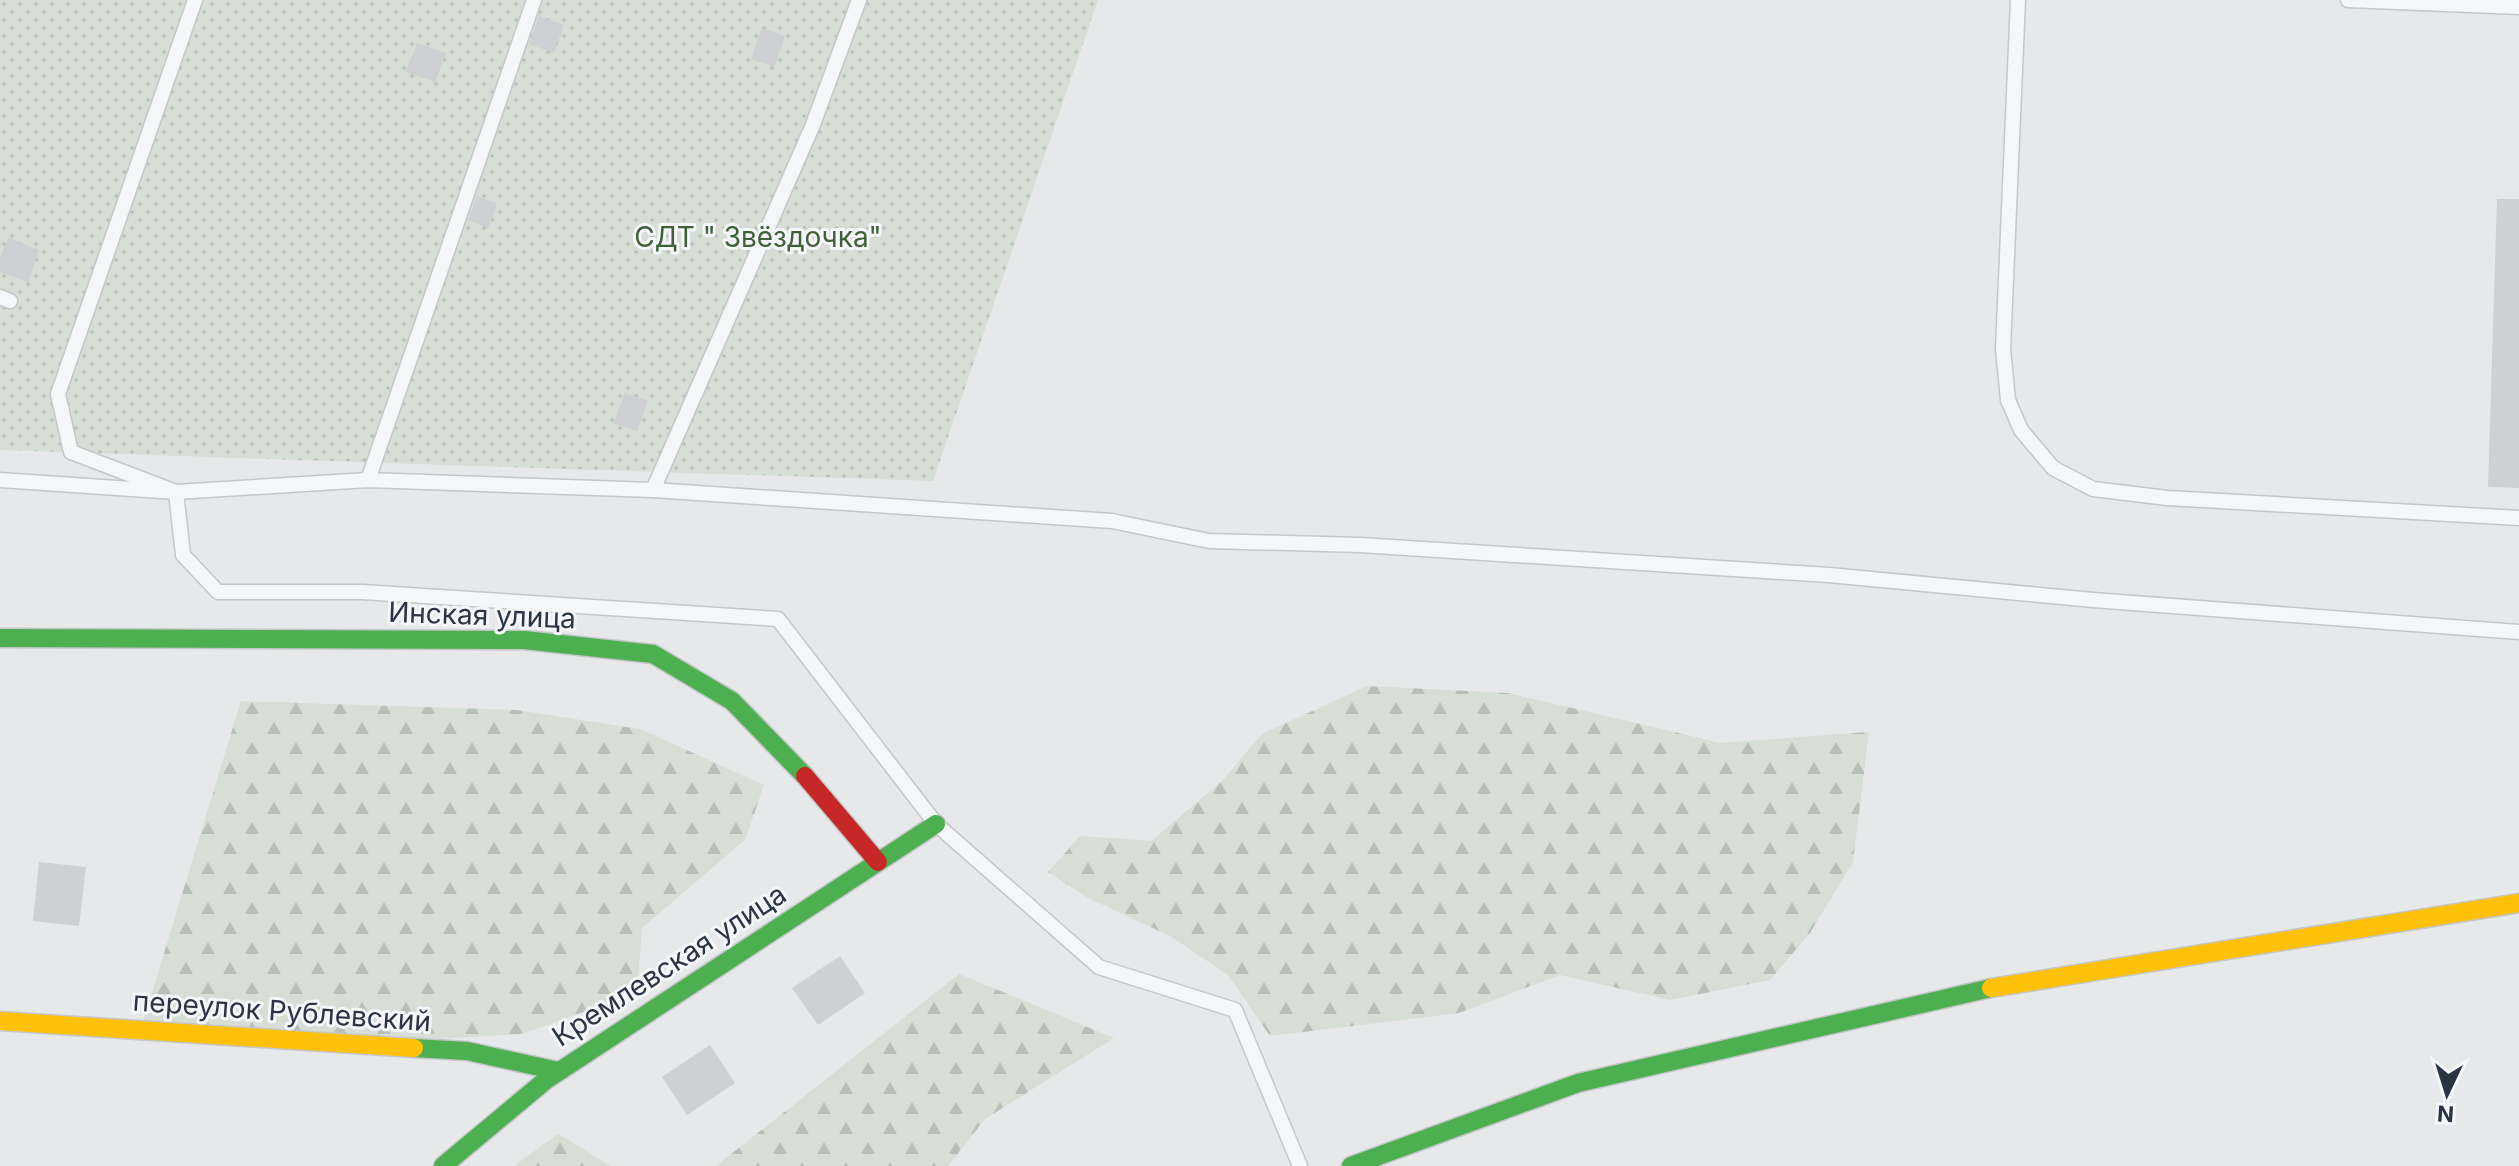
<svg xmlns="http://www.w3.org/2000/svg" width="2519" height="1166" viewBox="0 0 2519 1166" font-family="Inter,sans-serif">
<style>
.forest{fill:url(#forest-firs)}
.garden{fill:url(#garden-dots)}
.building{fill:#ced0d3}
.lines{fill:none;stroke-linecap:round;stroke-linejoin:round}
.lane-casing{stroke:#c4c6c8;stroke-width:17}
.fast-casing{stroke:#c4c6c8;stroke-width:21}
.slow-casing{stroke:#c4c6c8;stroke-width:21}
.jam-casing{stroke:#c4c6c8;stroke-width:21}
.lane{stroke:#f5f6f7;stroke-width:14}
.fast{stroke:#4caf50;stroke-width:18}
.slow{stroke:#ffc107;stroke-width:18}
.jam{stroke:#c62828;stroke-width:18}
.labels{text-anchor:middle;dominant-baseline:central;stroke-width:6;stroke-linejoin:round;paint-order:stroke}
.park-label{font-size:28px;fill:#3f6138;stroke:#f4f6f9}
.street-label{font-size:28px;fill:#2b3445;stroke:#f4f6f9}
</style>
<defs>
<pattern id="forest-firs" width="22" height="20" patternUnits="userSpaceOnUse" patternTransform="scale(2)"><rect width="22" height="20" fill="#d6ded6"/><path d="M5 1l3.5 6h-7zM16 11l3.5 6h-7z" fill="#b8bfb9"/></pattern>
<pattern id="garden-dots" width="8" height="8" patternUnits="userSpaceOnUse" patternTransform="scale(2)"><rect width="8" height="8" fill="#d6ded6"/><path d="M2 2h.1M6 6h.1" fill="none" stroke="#b8bfb9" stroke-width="1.8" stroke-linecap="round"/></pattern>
</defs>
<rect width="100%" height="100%" fill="#e6e8ea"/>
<g class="forest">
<path d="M1367,686L1508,693L1721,743L1869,732L1853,862L1810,933L1770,980L1670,1000L1560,975L1459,1013L1270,1036L1228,975L1170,936L1088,898L1048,872L1080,836L1151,841L1222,781L1262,734Z"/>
<path d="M241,701L516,710L640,729L764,785L745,840L642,928L637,993L522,1034L345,1044L143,1022Z"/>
<path d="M959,974L1114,1038L985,1119L948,1166H716Z"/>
<path d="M558,1134L611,1166H514Z"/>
</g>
<path class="garden" d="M0,0H1098L933,481L0,450Z"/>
<g class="building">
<path d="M539,16L564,25L554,53L529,44Z"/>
<path d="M762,28L785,36L774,67L751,59Z"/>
<path d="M417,43L446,53L435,82L406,72Z"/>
<path d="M477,196L497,204L488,228L468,220Z"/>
<path d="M2497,199H2519V488L2488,487Z"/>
<path d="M8,238L39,250L28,282L0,272V259Z"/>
<path d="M625,393L648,401L637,431L614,423Z"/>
<path d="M39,862L86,867L79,926L33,921Z"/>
<path d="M840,956L865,993L818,1025L792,988Z"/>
<path d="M710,1045L735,1083L687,1115L662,1077Z"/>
</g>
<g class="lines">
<defs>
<g id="lane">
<path d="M195,0L58,394L71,452L176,492L368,480L653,490L1112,521L1209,541L1360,545L1829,575L2093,600L2519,632"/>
<path d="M2018,0L2003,349L2008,400L2021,430L2053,468L2093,489L2167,498L2519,518"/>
<path d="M2348,0L2519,7"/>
<path d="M0,297L10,301"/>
<path d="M0,480L176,492L183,555L218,592H362L778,619L936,824L1099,967L1235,1010L1300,1166"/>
<path d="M368,480L534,0"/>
<path d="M653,490L812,127L859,0"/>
</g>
<g id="fast">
<path d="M0,638L524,640L653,654L732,701L805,776"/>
<path d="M414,1048L467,1051L558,1071"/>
<path d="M443,1166L546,1080L936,824"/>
<path d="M1351,1166L1578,1083L1991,988"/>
</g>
<g id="slow">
<path d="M1991,988L2519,903"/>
<path d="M0,1021L414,1048"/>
</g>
<path id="jam" d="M805,776L878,862"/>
</defs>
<use href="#lane" class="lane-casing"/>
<use href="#fast" class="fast-casing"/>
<use href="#slow" class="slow-casing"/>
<use href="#jam" class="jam-casing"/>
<use href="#lane" class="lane"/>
<use href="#fast" class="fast"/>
<use href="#slow" class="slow"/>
<use href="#jam" class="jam"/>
</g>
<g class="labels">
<g class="park-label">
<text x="758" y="237">СДТ " Звёздочка"</text>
</g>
<g class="street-label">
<text transform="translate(482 615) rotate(2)">Инская улица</text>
<text transform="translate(669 965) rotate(-33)">Кремлевская улица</text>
<text transform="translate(282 1011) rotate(4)">переулок Рублевский</text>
</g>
</g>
<g transform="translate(2447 1094) rotate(184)" stroke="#f4f6f9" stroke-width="6" paint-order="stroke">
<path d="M0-6L14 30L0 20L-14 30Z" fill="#2b3445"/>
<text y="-12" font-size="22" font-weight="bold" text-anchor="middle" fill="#2b3445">N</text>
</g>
</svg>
